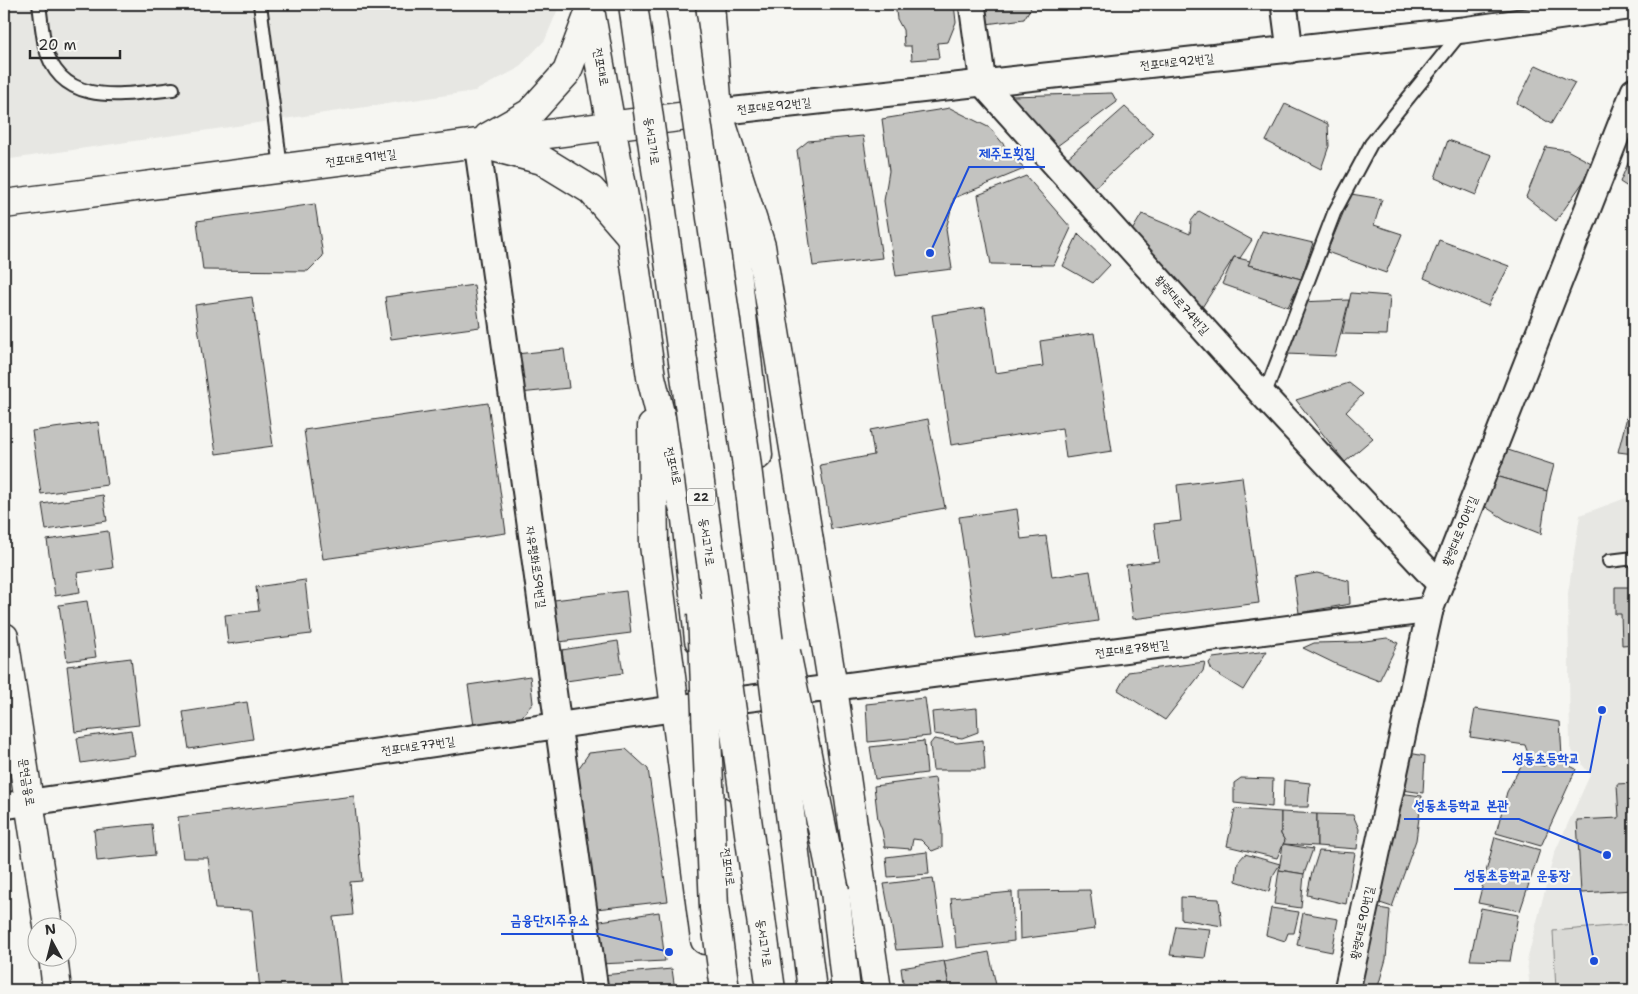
<svg xmlns="http://www.w3.org/2000/svg" width="1638" height="994" viewBox="0 0 1638 994" font-family="'Shantell Sans','Poor Story',sans-serif">
<style>
.built{fill:#e7e7e3}
.green{fill:#d9d9d5;stroke:#828280}
.building{fill:#c3c3c0;stroke:#2b2b2b}
.lines{fill:none;stroke-linecap:round;stroke-linejoin:round}
.service-casing{stroke:#2b2b2b;stroke-width:16}
.minor-casing{stroke:#2b2b2b;stroke-width:29}
.tertiary-casing{stroke:#2b2b2b;stroke-width:31}
.secondary-casing{stroke:#2b2b2b;stroke-width:31}
.primary-casing{stroke:#2b2b2b;stroke-width:31}
.trunk-casing{stroke:#2b2b2b;stroke-width:31}
.service{stroke:#f6f6f2;stroke-width:12}
.minor{stroke:#f6f6f2;stroke-width:25}
.tertiary{stroke:#f6f6f2;stroke-width:28}
.secondary{stroke:#f6f6f2;stroke-width:28}
.primary{stroke:#f6f6f2;stroke-width:28}
.trunk{stroke:#f6f6f2;stroke-width:28}
.trunk-bridge-casing{stroke:#2b2b2b;stroke-width:31;stroke-linecap:butt}
.trunk-bridge{stroke:#f6f6f2;stroke-width:28}
.labels{text-anchor:middle;dominant-baseline:central;stroke-width:4.5;stroke-linejoin:round;paint-order:stroke}
.shield{fill:#f6f6f2;stroke:#686867;stroke-width:1}
.shield-label{font-size:11px;font-weight:bold;fill:#2b2b2b}
.street-label{font-size:12px;fill:#2b2b2b;stroke:#f6f6f2}
.leader{fill:none;stroke:#1d4ed8;stroke-width:2}
.callout-dot{fill:#1d4ed8;stroke:#f6f6f2;stroke-width:2}
.callout-label{font-size:14px;text-anchor:middle;font-weight:bold;fill:#1d4ed8;stroke:#f6f6f2;stroke-width:4.5;stroke-linejoin:round;paint-order:stroke}
</style>
<rect width="100%" height="100%" fill="#f6f6f2"/>
<filter id="ink" filterUnits="userSpaceOnUse"><feTurbulence type="fractalNoise" baseFrequency=".02" numOctaves="2"/><feDisplacementMap in="SourceGraphic" scale="10" xChannelSelector="R" yChannelSelector="G"/><feConvolveMatrix kernelMatrix="1 2 1 2 8 2 1 2 1" color-interpolation-filters="sRGB"/></filter>
<g filter="url(#ink)">
<g class="built">
<path d="M4,4H560L545,40L517,69L475,91L4,160Z"/>
<path d="M1634,495V990H1530L1527,961L1554,854L1590,775L1570,748L1568,593L1580,515Z"/>
</g>
<path class="green" d="M1634,924V990H1556L1553,931Z"/>
<g class="building">
<path d="M895,4H954L956,22L948,42L937,43L939,58L912,60L911,46H904L903,30L897,19Z"/>
<path d="M983,4H1033L1024,19L986,24Z"/>
<path d="M1347,4H1381L1346,6Z"/>
<path d="M1536,65L1575,83L1551,124L1517,103Z"/>
<path d="M1112,93L1117,102L1053,149L1012,96Z"/>
<path d="M1285,104L1328,124L1329,146L1321,169L1266,141Z"/>
<path d="M1125,107L1154,134L1092,190L1065,160Z"/>
<path d="M950,108L990,128L1024,169L954,198L946,229L952,269L896,276L884,201L889,171L882,119Z"/>
<path d="M863,136L882,258L813,266L797,150L808,141Z"/>
<path d="M1448,140L1492,155L1476,195L1435,178Z"/>
<path d="M1546,147L1567,150L1595,165L1556,221L1526,197Z"/>
<path d="M1634,149V191L1620,182Z"/>
<path d="M1026,176L1071,228L1054,265L991,264L978,195Z"/>
<path d="M1351,194L1382,199L1374,225L1402,234L1386,273L1327,252Z"/>
<path d="M315,204L323,256L308,271L203,270L197,221Z"/>
<path d="M1199,211L1252,240L1240,258L1234,257L1201,309L1125,242L1142,214L1190,234L1191,221Z"/>
<path d="M1262,231L1313,243L1301,279L1248,265Z"/>
<path d="M1078,234L1110,265L1093,283L1063,266Z"/>
<path d="M1439,240L1509,266L1488,306L1424,278Z"/>
<path d="M1234,257L1250,261L1248,265L1301,279L1288,307L1222,284Z"/>
<path d="M474,285L480,327L391,339L385,297Z"/>
<path d="M1351,293L1390,296L1387,335L1342,334Z"/>
<path d="M252,297L273,446L216,454L195,305Z"/>
<path d="M1349,300L1335,356L1286,354L1299,302Z"/>
<path d="M985,307L995,373L1043,366L1040,341L1094,333L1112,451L1066,458L1062,428L951,445L932,315Z"/>
<path d="M564,349L569,388L520,393L516,354Z"/>
<path d="M1349,383L1363,394L1346,412L1373,438L1345,462L1296,400Z"/>
<path d="M488,403L506,533L323,559L304,430Z"/>
<path d="M1630,405L1634,406V454L1618,452Z"/>
<path d="M928,419L945,508L831,529L820,465L874,455L870,430Z"/>
<path d="M98,422L107,485L41,494L32,431Z"/>
<path d="M1505,449L1554,465L1547,491L1496,476Z"/>
<path d="M1496,476L1547,491L1541,534L1506,520L1481,504Z"/>
<path d="M1242,477L1259,603L1133,619L1126,565L1159,561L1154,524L1181,521L1177,485Z"/>
<path d="M103,495L107,521L46,530L42,504Z"/>
<path d="M1017,509L1021,539L1046,536L1052,577L1090,571L1098,621L977,639L959,517Z"/>
<path d="M108,531L113,568L77,573L80,592L55,596L47,540Z"/>
<path d="M1317,573L1349,581L1350,604L1299,613L1294,577Z"/>
<path d="M305,580L311,634L228,644L225,615L259,611L256,587Z"/>
<path d="M1615,587H1634V644L1622,645L1621,614H1615Z"/>
<path d="M626,591L631,633L559,642L554,600Z"/>
<path d="M87,601L96,657L67,661L59,605Z"/>
<path d="M1387,638L1398,643L1379,681L1338,665L1303,648L1314,643L1358,642Z"/>
<path d="M618,641L623,673L566,681L562,650Z"/>
<path d="M1267,651L1243,690L1212,671L1209,663L1213,658Z"/>
<path d="M131,658L139,725L75,732L67,666Z"/>
<path d="M1205,662L1203,671L1165,720L1118,690L1128,672Z"/>
<path d="M530,676L533,703L519,720L474,726L468,685Z"/>
<path d="M925,698L930,736L868,742L866,704Z"/>
<path d="M247,702L253,739L189,749L183,712Z"/>
<path d="M977,708L978,732L962,738L934,734L932,712Z"/>
<path d="M1475,709L1560,722L1562,757L1530,759L1525,745L1470,737Z"/>
<path d="M131,730L135,755L81,763L77,738Z"/>
<path d="M934,739L957,743L983,740L985,770H933L930,744Z"/>
<path d="M924,741L927,773L875,779L870,747Z"/>
<path d="M626,749L648,769L668,901L596,909L574,775L589,753Z"/>
<path d="M1409,753L1425,756L1423,793L1403,790Z"/>
<path d="M1554,758L1576,769L1541,846L1496,833L1507,792L1524,760L1544,766Z"/>
<path d="M935,778L942,830V847L932,851L921,840L913,839L911,849L885,847L882,830L878,820L874,786Z"/>
<path d="M1241,778L1273,779L1272,807L1234,803V783Z"/>
<path d="M1284,780L1310,783L1308,807H1283Z"/>
<path d="M1634,783V890L1581,893L1577,820L1619,818L1617,784Z"/>
<path d="M1399,793L1422,796L1416,840L1392,907L1374,901Z"/>
<path d="M354,796L362,881L350,882L353,915L333,917L341,990H260L252,910L215,909L208,858H183L178,817Z"/>
<path d="M1235,809L1281,812V834L1285,841L1277,858L1227,846Z"/>
<path d="M1281,812L1317,814V846L1283,844L1285,841L1281,834Z"/>
<path d="M1317,814L1353,815L1359,829L1357,849L1317,846Z"/>
<path d="M152,824L155,855L97,861L94,830Z"/>
<path d="M1495,837L1540,850L1520,911L1478,903Z"/>
<path d="M1283,844L1313,849L1304,874L1279,870Z"/>
<path d="M1319,851L1355,853L1346,904L1307,895L1311,876Z"/>
<path d="M927,852L929,874L888,877L886,857Z"/>
<path d="M1245,854L1280,864L1272,877L1269,892L1236,881L1238,862Z"/>
<path d="M1279,870L1304,874L1301,908L1274,904Z"/>
<path d="M933,878L943,947L896,950L884,884Z"/>
<path d="M1090,890L1095,929L1020,939L1019,891Z"/>
<path d="M1012,892L1014,941L956,948L951,898Z"/>
<path d="M1181,897L1219,899L1222,926L1181,919Z"/>
<path d="M1374,907L1390,910L1386,959L1377,990H1355Z"/>
<path d="M1271,908L1299,912L1294,933H1288L1285,941L1266,935Z"/>
<path d="M1481,908L1518,915L1510,961L1470,960Z"/>
<path d="M659,912L665,961L599,964L594,922Z"/>
<path d="M1303,913L1338,919L1332,952L1297,945Z"/>
<path d="M1176,926L1210,929L1205,958L1170,955Z"/>
<path d="M989,952L997,990H950L944,961Z"/>
<path d="M944,961L950,990H904L901,968Z"/>
<path d="M672,969L675,990H603L601,975Z"/>
</g>
<g class="lines">
<defs>
<g id="service">
<path d="M39,4C41,18 42,32 45,46C60,109 125,94 173,89"/>
<path d="M260,4L281,168"/>
<path d="M1264,396L1334,213L1371,144L1463,30"/>
<path d="M1609,561L1634,558"/>
</g>
<g id="minor">
<path d="M972,4L983,84L1264,396L1439,583"/>
<path d="M1284,4L1290,50"/>
<path d="M718,112L1463,30L1634,6"/>
<path d="M477,143L595,990"/>
<path d="M4,806L706,704L1430,610"/>
<path d="M1347,990L1430,610L1634,91"/>
</g>
<g id="tertiary">
<path d="M4,637L48,926"/>
<path d="M53,956L57,990"/>
</g>
<g id="secondary">
<path d="M488,137L530,113L567,72L590,11"/>
<path d="M493,147L542,160L591,190L631,236"/>
<path d="M4,204L718,112"/>
</g>
<g id="primary">
<path d="M589,4L631,236L651,377L686,519L699,640"/>
<path d="M710,4L718,112L761,246L833,688L877,990"/>
<path d="M726,175L758,455"/>
<path d="M652,426L654,545L705,940"/>
<path d="M720,811L745,990"/>
</g>
<path id="trunk" d="M835,891L846,990"/>
</defs>
<use href="#service" class="service-casing"/>
<use href="#minor" class="minor-casing"/>
<use href="#tertiary" class="tertiary-casing"/>
<use href="#secondary" class="secondary-casing"/>
<use href="#primary" class="primary-casing"/>
<use href="#trunk" class="trunk-casing"/>
<use href="#service" class="service"/>
<use href="#minor" class="minor"/>
<use href="#tertiary" class="tertiary"/>
<use href="#secondary" class="secondary"/>
<use href="#primary" class="primary"/>
<use href="#trunk" class="trunk"/>
<defs>
<g id="trunk-bridge">
<path d="M633,4L771,990"/>
<path d="M680,4L746,459L812,990"/>
<path d="M702,613L714,908L725,990"/>
<path d="M786,652L835,891"/>
</g>
</defs>
<use href="#trunk-bridge" class="trunk-bridge-casing"/>
<use href="#trunk-bridge" class="trunk-bridge"/>
</g>
</g>
<g class="labels">
<rect class="shield" x="687" y="488.5" width="28" height="17" rx="4"/>
<g class="shield-label">
<text x="701" y="497">22</text>
</g>
<g class="street-label">
<text transform="translate(1177 62) rotate(-6)">전포대로92번길</text>
<text transform="translate(601 67) rotate(79)">전포대로</text>
<text transform="translate(774 106) rotate(-6)">전포대로92번길</text>
<text transform="translate(652 141) rotate(82)">동서고가로</text>
<text transform="translate(361 158) rotate(-7)">전포대로91번길</text>
<text transform="translate(1182 305) rotate(48)">황령대로74번길</text>
<text transform="translate(673 466) rotate(76)">전포대로</text>
<text transform="translate(1460 531) rotate(-68)">황령대로90번길</text>
<text transform="translate(707 542) rotate(82)">동서고가로</text>
<text transform="translate(536 567) rotate(82)">자유평화로59번길</text>
<text transform="translate(1132 649) rotate(-7)">전포대로78번길</text>
<text transform="translate(418 746) rotate(-8)">전포대로77번길</text>
<text transform="translate(27 782) rotate(81)">문현금융로</text>
<text transform="translate(728 867) rotate(82)">전포대로</text>
<text transform="translate(1362 923) rotate(-78)">황령대로90번길</text>
<text transform="translate(764 943) rotate(82)">동서고가로</text>
</g>
</g>
<path class="leader" d="M930 253L969 167H1045M1602 710L1590 772H1502M1607 855L1519 819H1404M1594 961L1580 889H1454M669 952L599 934H501"/>
<g class="callout-dot">
<circle cx="930" cy="253" r="5"/>
<circle cx="1602" cy="710" r="5"/>
<circle cx="1607" cy="855" r="5"/>
<circle cx="1594" cy="961" r="5"/>
<circle cx="669" cy="952" r="5"/>
</g>
<g class="callout-label">
<text x="1007" y="158">제주도횟집</text>
<text x="1546" y="763">성동초등학교</text>
<text x="1461" y="810">성동초등학교 본관</text>
<text x="1517" y="880">성동초등학교 운동장</text>
<text x="550" y="925">금융단지주유소</text>
</g>
<rect width="1638" height="994" fill="none" stroke="#f6f6f2" stroke-width="20"/>
<rect x="10" y="10" width="1618" height="974" fill="none" stroke="#2b2b2b" stroke-width="2" filter="url(#ink)"/>
<g transform="translate(52 942) rotate(353)"><circle r="24" fill="#f6f6f2" stroke="#a5a5a2"/>
<path d="M0-4L9 19L0 12L-9 19Z" fill="#2b2b2b"/>
<text y="-8" font-size="14" font-weight="bold" text-anchor="middle" fill="#2b2b2b">N</text>
</g>
<path d="M30 50v8h90v-8" fill="none" stroke="#2b2b2b" stroke-width="2.5"/>
<text x="38" y="50" font-size="15" fill="#2b2b2b" stroke="#f6f6f2" stroke-width="4" paint-order="stroke">20 m</text>
</svg>
